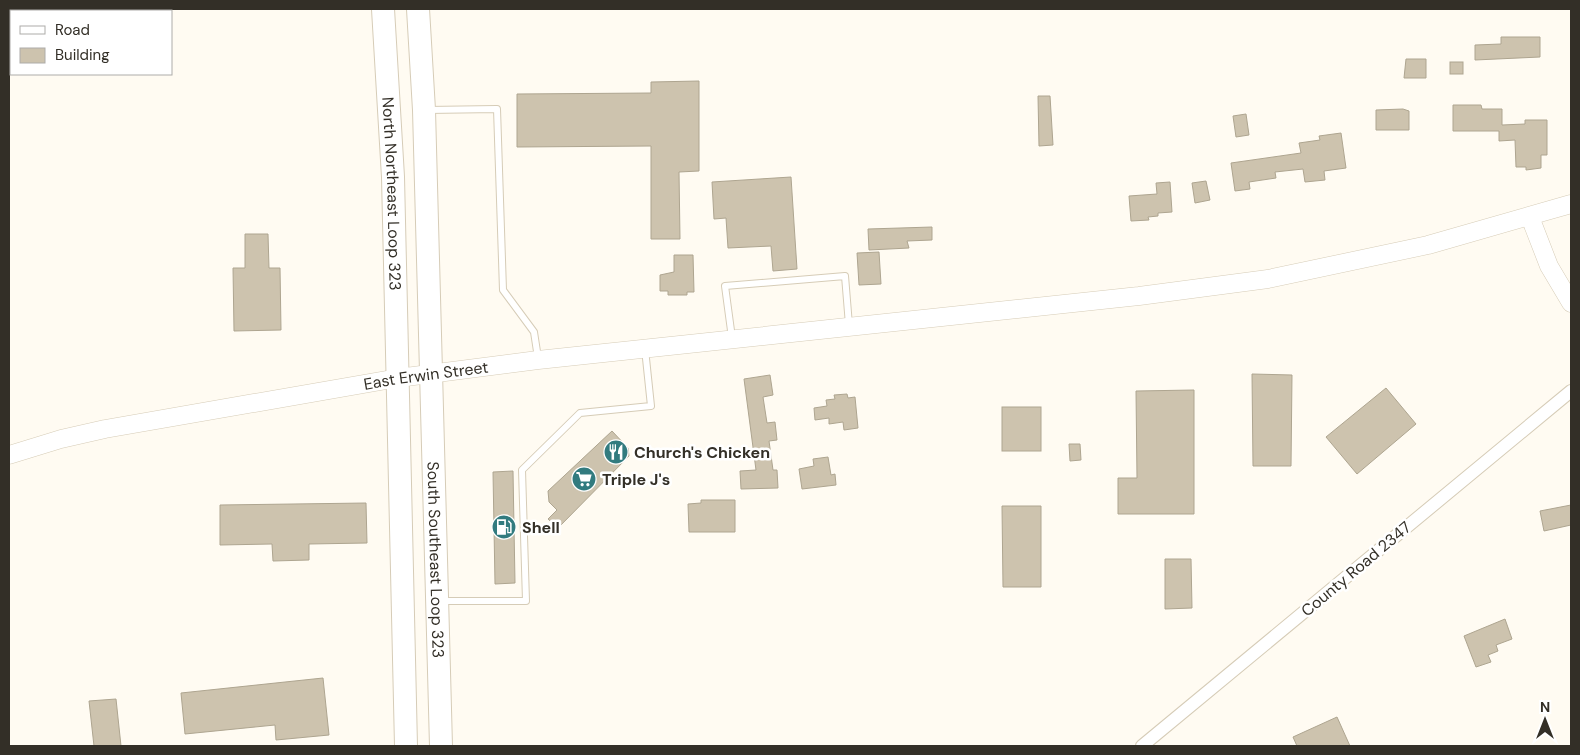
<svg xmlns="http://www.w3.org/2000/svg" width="1580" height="755" viewBox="0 0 1580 755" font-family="'DM Sans',sans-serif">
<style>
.building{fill:#cdc3ae;stroke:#aea590}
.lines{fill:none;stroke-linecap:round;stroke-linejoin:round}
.lane-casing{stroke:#d6ccb7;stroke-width:8}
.street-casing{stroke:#d6ccb7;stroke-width:14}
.secondary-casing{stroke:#d6ccb7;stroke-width:19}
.highway-casing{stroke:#d6ccb7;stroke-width:24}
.lane{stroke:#fff;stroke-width:6}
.street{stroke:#fff;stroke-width:12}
.secondary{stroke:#fff;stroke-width:18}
.highway{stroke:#fff;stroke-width:22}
.labels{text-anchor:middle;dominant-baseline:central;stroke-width:5;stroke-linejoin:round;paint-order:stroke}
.street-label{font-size:16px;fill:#332f27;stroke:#fff}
.poi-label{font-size:16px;font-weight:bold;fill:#332f27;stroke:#fff;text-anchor:start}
</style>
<rect width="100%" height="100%" fill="#fffbf2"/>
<g class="building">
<path d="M1501,37H1540V57L1475,60V45L1501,44Z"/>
<path d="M1406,59H1426V78H1404Z"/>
<rect x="1450" y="62" width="13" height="12"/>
<path d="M699,81V171L679,172L680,239H651V146L517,147V94L651,93V82Z"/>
<path d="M1038,96H1050L1053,145L1039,146Z"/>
<path d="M1453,105H1481L1482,109H1502V125L1525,124V120H1547V155H1541V168L1526,170V167H1516L1515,140L1499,141V131H1453Z"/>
<path d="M1403,109L1409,111V130H1376V110Z"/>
<path d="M1246,114L1249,135L1236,137L1233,116Z"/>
<path d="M1341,133L1346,168L1324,171L1325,180L1305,182L1303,169L1275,172L1276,178L1249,182L1250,189L1235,191L1231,163L1301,153L1299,143L1320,140L1319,136Z"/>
<path d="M791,177L797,269L773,271L771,246L728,248L726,218L714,219L712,182Z"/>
<path d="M1206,181L1210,200L1195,203L1192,183Z"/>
<path d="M1170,182L1172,212L1158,213V216L1148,217L1149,220L1131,221L1129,196L1157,194L1156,183Z"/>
<path d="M932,227V240L907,241L909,248L869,250L868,229Z"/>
<path d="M245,234H268L269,268H280L281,330L234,331L233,268H245Z"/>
<path d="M879,252L881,284L859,285L857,253Z"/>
<path d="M674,255H693L694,292H687V295H668V291H660V275L674,272Z"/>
<path d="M1252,374L1292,375L1291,466H1253Z"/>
<path d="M770,375L773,395L763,397L767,423L775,422L777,440L769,441L773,470H777L778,488L741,489L740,471L756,470L744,379Z"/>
<path d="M1386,388L1416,424L1357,474L1326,437Z"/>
<path d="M1194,390V514H1118V478H1137L1136,391Z"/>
<path d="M847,394L848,398L855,397L858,428L844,430L843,422L829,424V418L815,420L814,408L827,406L826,400L835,399L834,395Z"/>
<rect x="1002" y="407" width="39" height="44"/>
<path d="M612,431L628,448L629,456L558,528L548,519L557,510L549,502L548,491Z"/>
<path d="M1069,444H1080L1081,460L1070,461Z"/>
<path d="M828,457L831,475L835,474L836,485L802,489L799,469L814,466L813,459Z"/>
<path d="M513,471L515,583L495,584L493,472Z"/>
<path d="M701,500H735V532H689L688,504L701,503Z"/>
<path d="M366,503L367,543L309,544V560L273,561L272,544L220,545V505Z"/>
<path d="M1571,505V525L1544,531L1540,511Z"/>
<path d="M1002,506H1041V587H1003Z"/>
<path d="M1165,559H1191L1192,608L1165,609Z"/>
<path d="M1505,619L1512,639L1496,645L1498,651L1488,655L1491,662L1476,667L1464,636Z"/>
<path d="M323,678L329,735L276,740L275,725L185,734L181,693Z"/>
<path d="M116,699L121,746H94L89,701Z"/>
<path d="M1337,717L1350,746H1297L1293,737Z"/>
</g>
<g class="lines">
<defs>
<g id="lane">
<path d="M427,110L497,109L503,290L534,332L538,358"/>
<path d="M732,338L725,286L845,276L849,325"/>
<path d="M441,601H526L522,470L580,413L651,406L645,349"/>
</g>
<path id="street" d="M1142,746L1571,391"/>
<g id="secondary">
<path d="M1530,217L1549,266L1571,303"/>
<path id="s1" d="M9,455L61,439L105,429L398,378L538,360L1139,296L1268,279L1428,245L1571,204"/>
</g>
<g id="highway">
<path id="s2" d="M383,9L393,177L406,746"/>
<path id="s3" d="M418,9L424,110L441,746"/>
</g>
</defs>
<use href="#lane" class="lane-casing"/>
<use href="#street" class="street-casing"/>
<use href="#secondary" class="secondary-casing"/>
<use href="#highway" class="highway-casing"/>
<use href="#lane" class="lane"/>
<use href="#street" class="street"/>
<use href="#secondary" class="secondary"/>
<use href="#highway" class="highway"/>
</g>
<defs>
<symbol id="restaurant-disc" viewBox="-11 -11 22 22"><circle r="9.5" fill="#327b7f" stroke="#fff"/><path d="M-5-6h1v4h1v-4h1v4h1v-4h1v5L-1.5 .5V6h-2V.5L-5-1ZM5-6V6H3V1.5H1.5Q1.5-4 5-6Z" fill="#fff"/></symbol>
<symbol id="supermarket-disc" viewBox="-11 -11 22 22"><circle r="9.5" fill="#327b7f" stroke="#fff"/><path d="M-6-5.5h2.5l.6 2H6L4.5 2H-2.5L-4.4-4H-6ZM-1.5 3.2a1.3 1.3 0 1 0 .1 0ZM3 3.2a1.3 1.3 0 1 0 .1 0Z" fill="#fff"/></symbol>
<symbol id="fuel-disc" viewBox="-11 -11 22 22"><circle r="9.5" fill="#327b7f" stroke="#fff"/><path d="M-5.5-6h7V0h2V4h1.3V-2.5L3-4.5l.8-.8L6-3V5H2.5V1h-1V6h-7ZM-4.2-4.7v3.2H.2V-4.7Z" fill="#fff"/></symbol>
</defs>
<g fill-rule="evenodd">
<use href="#restaurant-disc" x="602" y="438" width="28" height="28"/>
<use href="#supermarket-disc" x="570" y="465" width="28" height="28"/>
<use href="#fuel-disc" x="490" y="513" width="28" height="28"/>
</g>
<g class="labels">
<g class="street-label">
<text stroke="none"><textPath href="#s2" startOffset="185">North Northeast Loop 323</textPath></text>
<text stroke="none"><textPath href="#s1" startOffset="425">East Erwin Street</textPath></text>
<text stroke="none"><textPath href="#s3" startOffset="551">South Southeast Loop 323</textPath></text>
<text transform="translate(1356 569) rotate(-40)">County Road 2347</text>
</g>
<g class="poi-label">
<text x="634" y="452">Church's Chicken</text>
<text x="602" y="479">Triple J's</text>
<text x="522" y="527">Shell</text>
</g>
</g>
<rect width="1580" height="755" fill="none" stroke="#332f27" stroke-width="20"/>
<rect x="10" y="10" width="162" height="65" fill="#ffffff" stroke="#adaca9"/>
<rect x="20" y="26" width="25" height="8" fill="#ffffff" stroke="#adaca9"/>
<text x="55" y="35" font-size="15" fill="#332f27">Road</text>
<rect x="20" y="48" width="25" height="15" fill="#cdc3ae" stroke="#adaca9"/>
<text x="55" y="60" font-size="15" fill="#332f27">Building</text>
<g transform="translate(1545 720)" stroke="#ffffff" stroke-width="4" paint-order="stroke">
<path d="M0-4L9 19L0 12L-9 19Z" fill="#332f27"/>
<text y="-8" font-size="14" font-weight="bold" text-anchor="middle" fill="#332f27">N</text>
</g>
</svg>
